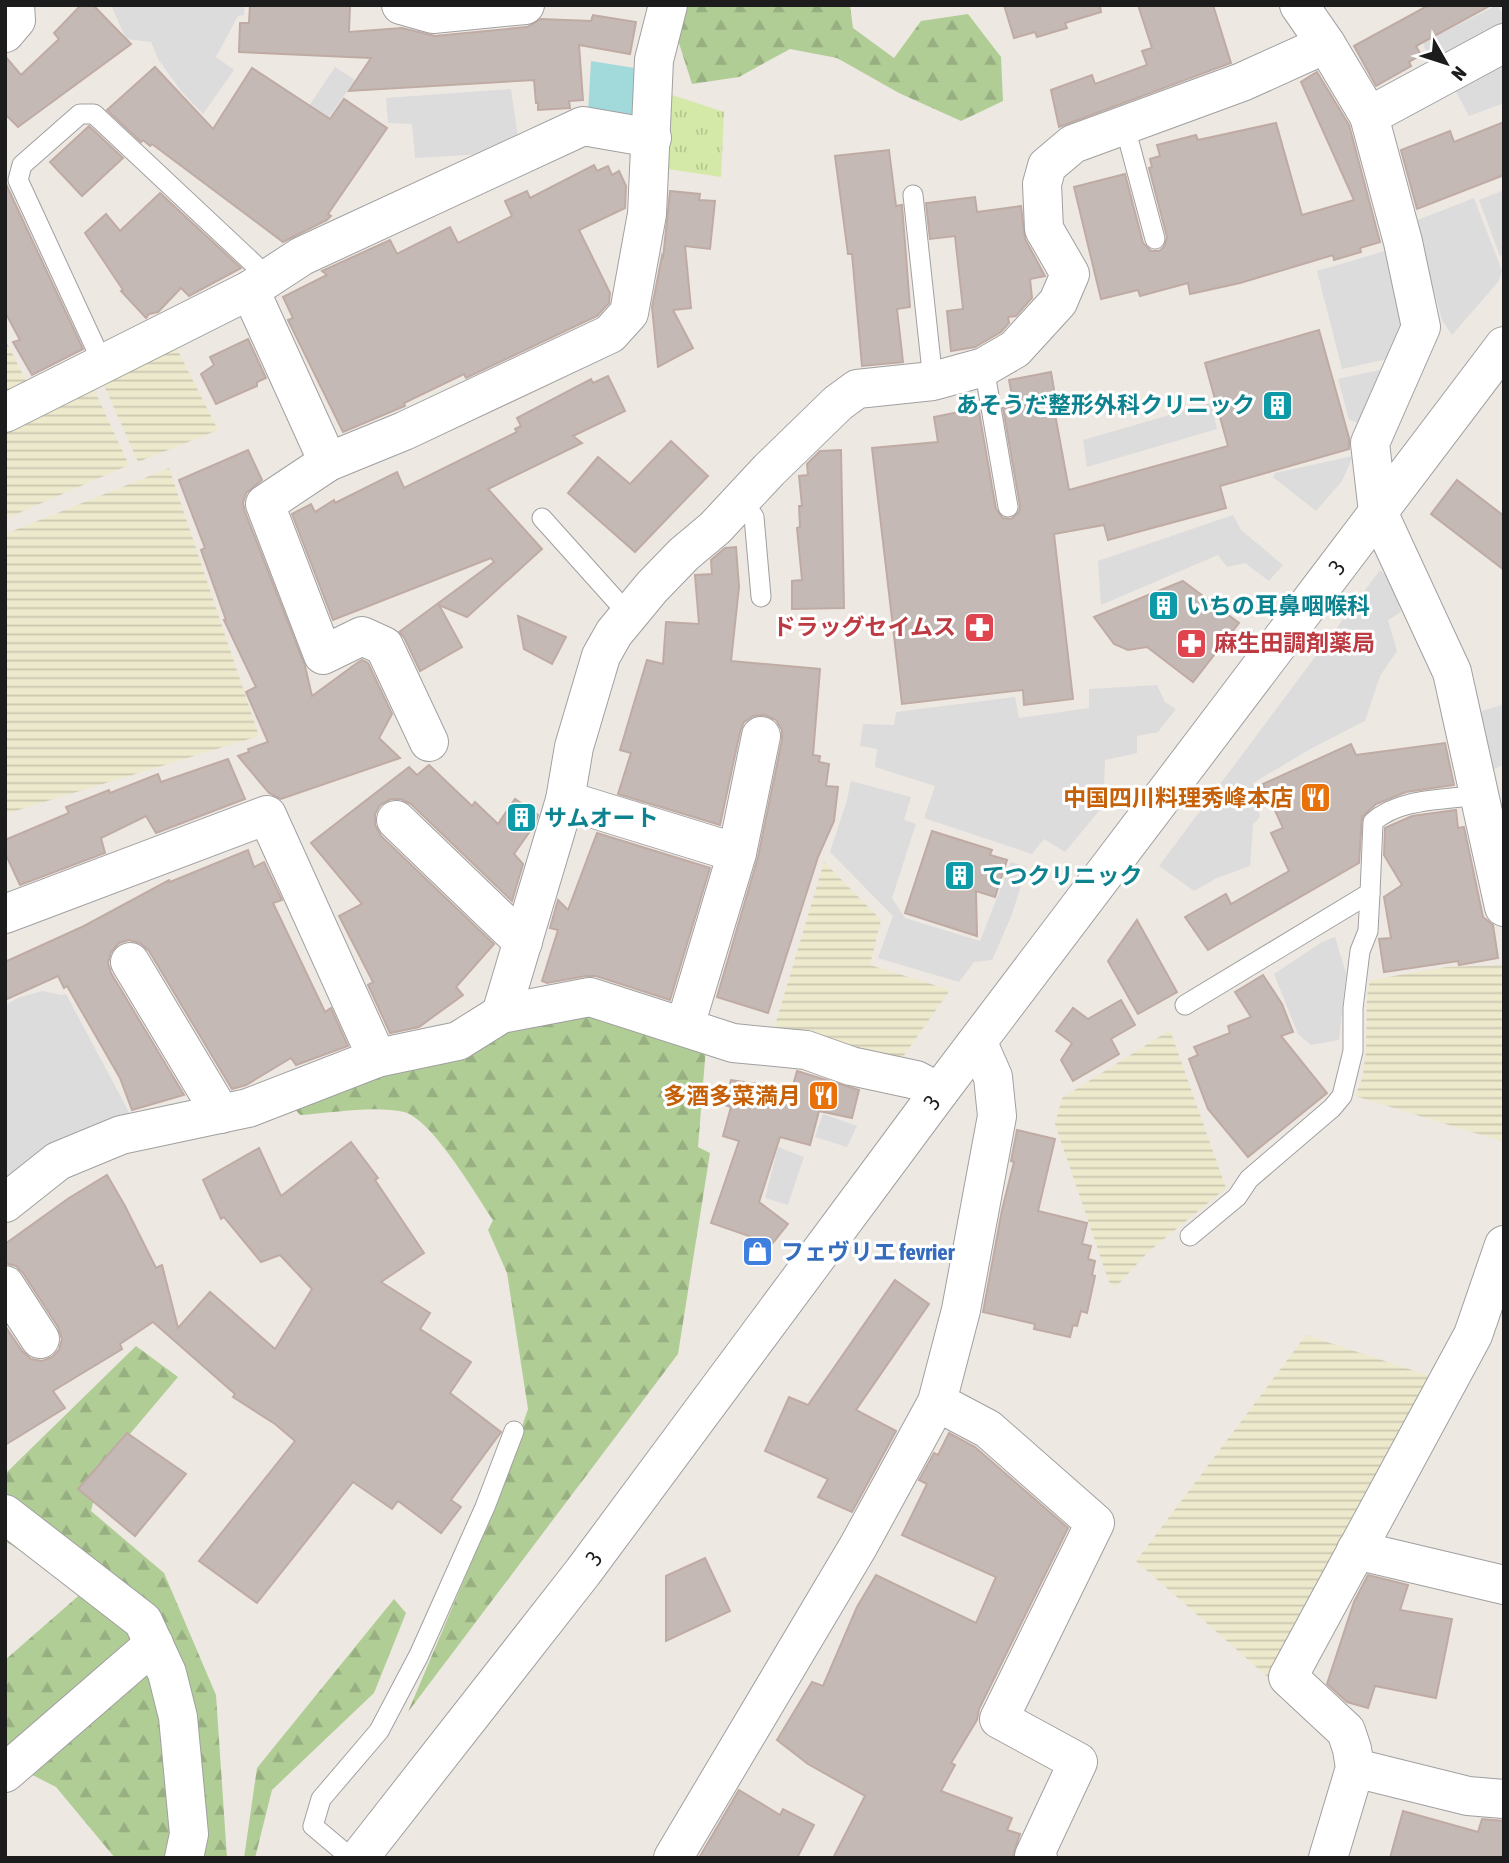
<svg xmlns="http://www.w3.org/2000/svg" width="1509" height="1863" viewBox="0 0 1509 1863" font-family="'Asap Condensed','Noto Sans JP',sans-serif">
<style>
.farmland{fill:url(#farmland-rules)}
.grass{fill:url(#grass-tufts)}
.forest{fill:url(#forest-firs)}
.parking{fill:#dcdcdc}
.water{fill:#a2dadc}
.building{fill:#c5b9b5;stroke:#bfaba4;stroke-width:2}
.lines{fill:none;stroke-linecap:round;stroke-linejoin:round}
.service-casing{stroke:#a0a0a0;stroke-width:21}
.minor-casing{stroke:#a0a0a0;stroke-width:40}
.tertiary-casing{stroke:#a0a0a0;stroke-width:40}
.service{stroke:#fff;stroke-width:19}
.minor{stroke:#fff;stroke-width:38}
.tertiary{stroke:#fff;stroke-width:38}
.labels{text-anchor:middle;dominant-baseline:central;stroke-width:6;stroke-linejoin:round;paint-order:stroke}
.culture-label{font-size:23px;font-weight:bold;fill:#0d838f;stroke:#fff;text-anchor:start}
.street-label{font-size:23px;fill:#1c1c1c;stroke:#fff}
.health-label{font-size:23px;font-weight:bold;fill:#be3a42;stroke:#fff;text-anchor:end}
.food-label{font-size:23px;font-weight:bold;fill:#c56008;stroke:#fff;text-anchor:end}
.shop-label{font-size:23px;font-weight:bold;fill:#366cbe;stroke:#fff;text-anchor:start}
</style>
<defs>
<pattern id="farmland-rules" width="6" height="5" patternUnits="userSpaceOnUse" patternTransform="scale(1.75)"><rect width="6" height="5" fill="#ede9cd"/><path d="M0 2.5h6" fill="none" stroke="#cbc7af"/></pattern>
<pattern id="grass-tufts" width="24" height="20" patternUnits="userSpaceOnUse" patternTransform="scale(1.75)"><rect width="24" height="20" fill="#d4e9a7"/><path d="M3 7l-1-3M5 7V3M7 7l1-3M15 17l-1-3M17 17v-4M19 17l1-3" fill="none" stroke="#b5c78f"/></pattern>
<pattern id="forest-firs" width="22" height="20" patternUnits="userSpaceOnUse" patternTransform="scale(1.75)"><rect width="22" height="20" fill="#b1cd96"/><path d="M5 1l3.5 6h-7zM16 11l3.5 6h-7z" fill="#98af81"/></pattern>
</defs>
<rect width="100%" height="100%" fill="#eee8e2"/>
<g class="farmland">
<path d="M5,339L26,381L5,392Z"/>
<path d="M174,343L218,430L138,462L102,381Z"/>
<path d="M92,385L129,465L5,519V431Z"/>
<path d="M169,468L259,736L5,814V534Z"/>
<path d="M824,862L881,920L870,965L950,990L902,1058L773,1032Z"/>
<path d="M1504,965V1142L1355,1096L1362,1079L1366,1052L1367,996L1370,980L1447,967Z"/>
<path d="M1170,1030L1226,1188L1147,1253L1115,1288L1109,1282L1055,1124L1062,1098Z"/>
<path d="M1306,1335L1433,1377L1270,1679L1136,1561Z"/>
</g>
<path class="grass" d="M669,94L724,112L721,177L661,168Z"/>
<g class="forest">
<path d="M686,5H850L853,28L894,58L921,21L968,14L1001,57L1003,101L961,121L899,93L837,58L790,49L739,77L692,84L678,40Z"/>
<path d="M577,1006L706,1047L698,1147L710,1153L678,1354L408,1712L494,1509L528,1409L507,1273L488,1230L493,1220C476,1195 432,1119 404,1112C374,1105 331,1113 300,1115L294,1108Z"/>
<path d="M136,1346L178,1377L102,1467L91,1511L164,1573L216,1695L227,1858H115L56,1787L5,1761V1660L84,1591L5,1541V1474Z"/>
<path d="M394,1599L406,1613L374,1693L272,1790L255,1858H244L257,1768Z"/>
</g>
<g class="parking">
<path d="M111,5H245L244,15L238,16L216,57L234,70L203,114L181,91L158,59L151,42L126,39Z"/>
<path d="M1497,5L1504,15V27L1432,65L1423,43Z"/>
<path d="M1504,55V103L1469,116L1452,84Z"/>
<path d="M335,67L355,80L306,150L285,142Z"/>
<path d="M511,89L518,137L485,154L415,158L412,124L388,123L386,98Z"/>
<path d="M1504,190V254L1500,256L1479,200Z"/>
<path d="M1474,198L1502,271L1498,282L1452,335L1442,320L1415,221Z"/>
<path d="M1385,251L1405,331L1392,358L1342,369L1317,271Z"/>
<path d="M1384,369L1363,424L1349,420L1338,379Z"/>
<path d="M1211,403L1217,429L1087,467L1083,440Z"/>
<path d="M1353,456L1342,481L1316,511L1273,477L1275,473Z"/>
<path d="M1233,515L1241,530L1283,565L1269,581L1245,563L1227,567L1218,555L1101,605L1098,561Z"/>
<path d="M1380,570L1391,581L1401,612L1388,620L1397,651L1380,676L1365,721L1312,748L1253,783L1260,817L1253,824L1250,866L1217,878L1194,891L1159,866Z"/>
<path d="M1157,685L1165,702L1176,709L1158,732L1137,736V753L1105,760L1104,787L1112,795L1065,852L1044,839L1032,854L924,818L935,786L875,767L877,749L860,746L863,724L894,725L896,712L1015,697L1019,718L1089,708V689Z"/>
<path d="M1504,704V765L1482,774L1472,721L1482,711Z"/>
<path d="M851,781L911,797L904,820L916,824L892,898L905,918L980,941L1011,862L1027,867L1011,917L992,960L974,962L959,982L878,958L893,916L830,852L847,800Z"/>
<path d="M1335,937L1346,973L1339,1040L1311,1045L1298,1034L1274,974L1322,942Z"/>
<path d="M43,991L61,995L66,994L131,1116L5,1185V1005L20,997Z"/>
<path d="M823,1114L857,1126L847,1147L815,1137Z"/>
<path d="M778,1147L804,1157L788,1205L765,1198Z"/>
</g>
<path class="water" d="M591,61L641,69L640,124L588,113Z"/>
<g class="building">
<path d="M81,5H93L131,44L18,127L5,114V56L21,75L59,39L54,33Z"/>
<path d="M250,5H350L349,32L402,28L435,36L527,27L541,19L591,21L593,15L636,22L630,54L579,45L583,100L569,101L570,108L538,110V103H536L534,80L349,91L371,58L239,52L240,23H249Z"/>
<path d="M1004,5H1100L1101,12L1065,23L1067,28L1037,37L1035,32L1014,38Z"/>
<path d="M1138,5H1213L1231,63L1059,127L1051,90L1092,75L1095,84L1147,65L1142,51L1152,48Z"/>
<path d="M1429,5H1491L1416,46L1421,55L1409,62L1411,66L1376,86L1354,46Z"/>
<path d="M155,67L213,129L252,68L330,119L344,99L387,128L328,214L331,216L327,220L283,242L152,144L150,146L143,140L141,142L107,110Z"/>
<path d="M1317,72L1349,125L1380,242L1360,248L1361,252L1334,260L1333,255L1240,283L1190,294L1188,283L1140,296L1138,290L1101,299L1074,187L1125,174L1143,243L1151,251H1159L1164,247L1167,237L1149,168L1152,167L1150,159L1160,156L1157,145L1196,135L1198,140L1276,123L1302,215L1354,200L1301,82Z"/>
<path d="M1504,122V175L1417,209L1401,150L1450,131L1454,142Z"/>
<path d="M89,126L123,158L82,196L50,162Z"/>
<path d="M889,150L896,206L902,205L910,307L897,309L903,362L862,366L852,254H848L835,156Z"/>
<path d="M594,165L597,171L608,166L612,175L619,171L626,186L625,208L579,230L610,293L609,303L597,316L466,378L464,374L404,403L405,406L343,432L288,320L293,318L283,297L327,275L322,271L390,240L397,254L450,227L458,243L512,216L505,201L527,191L530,198Z"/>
<path d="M5,182L83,349L32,375L13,342L20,340L5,312Z"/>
<path d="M670,191L700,194L699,200L715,201L710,249L685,246L691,308L673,310L693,348L658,367L652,307L662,256L663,259Z"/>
<path d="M160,193L241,268L189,296L181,288L158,312L149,314L146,318L121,291L123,290L85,233L106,214L120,231Z"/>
<path d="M975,197L977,212L1021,206L1025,239L1045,276L1030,279L1032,298L1016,316L1008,317L1009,323L1001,332L975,347L951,351L947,311L963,309L955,236L930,239L926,203Z"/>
<path d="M1319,330L1349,438V449L1220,486L1226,508L1108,540L1104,525L1054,534L1073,699L1024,705L1023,690L902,704L872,448L938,442L934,417L964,411L965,415L979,412L996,509L1003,518L1011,519L1019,512L1020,506L1003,408L1014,406L1009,380L1051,372L1058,413L1055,414L1069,490L1228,446L1205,363Z"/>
<path d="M248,339L266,378L257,382V386L216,404L201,374L214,365L210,357Z"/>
<path d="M608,376L625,411L573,436L582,443L488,489L542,549L467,617L439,605L462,647L420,671L404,637L399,632L494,562L491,558L333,620L292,514L311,504L315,512L334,500L335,503L397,472L404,488L517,432L515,429L521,426L517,418L591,379L593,383Z"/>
<path d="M671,441L708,476L635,552L568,493L598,457L630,484Z"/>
<path d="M248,450L262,480L246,493L243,503L245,512L305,666L312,696L357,663L362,660L368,663L392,714L379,738L400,758L281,799L269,793L238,756L249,752L248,749L268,742L246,692L256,687L224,620H226L201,550L205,548L179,480Z"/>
<path d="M841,450L844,608L792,609V581L802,580L797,528L800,527L799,506H802L799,476L808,475L807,464L820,451Z"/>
<path d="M1457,480L1504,516V570L1431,514Z"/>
<path d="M736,547L739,587L731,661L820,669L813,755L820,756L819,762L829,764L826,786L838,787L834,821L818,857L768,1013L717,997L758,857L782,740V730L776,720L765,715L753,716L744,722L740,732L720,825L618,794L631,753L620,750L647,660L663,664L666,622L699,624L695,575L712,574L711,560L725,548Z"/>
<path d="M1183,581L1239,623L1193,682L1147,647L1128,650L1114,644L1094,617Z"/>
<path d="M518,616L566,637L552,664L524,649Z"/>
<path d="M1445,743L1454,785L1406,792L1376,804L1362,817L1359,863L1208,950L1185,917L1226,894L1231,904L1289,871L1271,833L1283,828L1263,784L1351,744L1356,755Z"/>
<path d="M228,759L245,799L156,833L146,816L101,838L105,853L20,885L5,853V840L69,813L66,807L109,790L110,793L158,774L161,782Z"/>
<path d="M429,765L472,806L475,802L498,824L515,799L538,815L535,824L514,854L523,864L512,901L411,804L401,799H391L380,805L375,814V825L381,836L494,944L456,987L463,995L419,1027L390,1033L368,985L373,982L339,916L362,904L311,843L409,767L417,775Z"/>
<path d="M1456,810L1458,828L1464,827L1483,917L1493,925L1498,958L1459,965L1458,961L1384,972L1379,939L1391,938L1384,897L1402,885L1384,855L1385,828L1412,816Z"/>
<path d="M932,831L992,850L990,855L1007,860L995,897L976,891L977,936L905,913Z"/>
<path d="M597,833L710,868L670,1000L596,976H586L547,983L542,981L558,930L550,928L558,900L568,910Z"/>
<path d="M248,850L254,867L264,862L282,900L273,903L325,1012L331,1008L348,1046L296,1065L291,1058L246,1085L232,1089L149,951L140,943L129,940L119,943L111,952L108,963L111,973L184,1095L132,1110L120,1078L67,986L64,988L58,976L5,1000V962L84,926L169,880L170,882Z"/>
<path d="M1137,920L1177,992L1138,1014L1108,961Z"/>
<path d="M1263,975L1282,1004L1293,1032L1281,1036L1327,1093L1248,1157L1208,1109L1189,1059L1198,1055L1194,1047L1230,1033L1228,1026L1251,1017L1235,992Z"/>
<path d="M1121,1000L1135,1025L1111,1039L1119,1054L1073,1081L1061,1060L1072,1043L1056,1031L1073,1008L1088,1019Z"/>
<path d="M797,1071L859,1090L852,1118L819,1111L810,1145L780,1137L759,1202L788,1224L772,1244L711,1223L739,1141L723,1136L731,1107L725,1105L731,1080L792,1089Z"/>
<path d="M1017,1130L1055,1139L1038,1211L1087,1223L1082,1244L1091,1246L1088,1259L1095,1261L1092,1275L1095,1276L1087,1313L1081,1311L1077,1326L1073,1325L1070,1337L1034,1329L1035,1324L983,1312L1002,1210L1014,1162L1011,1161Z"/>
<path d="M351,1142L378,1178L375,1180L424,1253L381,1282L430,1313L420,1329L471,1362L450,1393L501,1432L451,1500L461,1507L441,1533L398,1501L392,1509L353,1482L257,1603L199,1561L295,1441L275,1424L233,1397L235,1394L153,1322L120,1344L122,1349L53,1391L65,1408L5,1445V1326L22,1351L31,1359L42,1361L52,1357L59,1350L62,1339L58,1327L23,1273L16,1266L5,1263V1244L69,1198L107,1175L125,1206L156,1268L162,1265L178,1328L210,1292L275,1349L312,1289L280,1255L261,1262L224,1217L221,1219L203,1180L259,1148L281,1196Z"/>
<path d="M895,1280L929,1304L856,1410L896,1431L852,1512L818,1497L828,1479L765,1451L789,1397L808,1405Z"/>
<path d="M127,1433L186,1474L135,1536L78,1489Z"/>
<path d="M949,1433L975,1447L1068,1528L979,1709L977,1720L951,1763L955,1765L941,1791L1012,1818L1007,1830L1020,1834L1012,1858H833L865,1796L808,1764L777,1740L812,1682L823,1686L857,1607L876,1575L976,1623L996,1577L902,1535L927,1484L919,1480L934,1453L938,1455Z"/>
<path d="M705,1558L730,1611L666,1641V1576Z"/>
<path d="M1368,1575L1408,1585L1400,1610L1452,1619L1436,1698L1375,1686L1368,1708L1347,1702L1327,1684L1354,1602Z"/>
<path d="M739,1790L780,1815L783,1809L814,1825L797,1858H699Z"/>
<path d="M1403,1811L1478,1832L1482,1819L1504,1821V1858H1390Z"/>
</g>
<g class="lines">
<defs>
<g id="service">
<path d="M1125,127L1155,239"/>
<path d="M913,195L933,381"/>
<path d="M103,364L18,180L22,165L80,114H94L270,279"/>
<path d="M984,367L1008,507"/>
<path d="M742,501L754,517L761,597"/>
<path d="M542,518L629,615"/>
<path d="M1185,1005L1370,893L1373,822C1399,798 1444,800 1478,795"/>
<path d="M1190,1236L1237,1197L1249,1179L1332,1108L1342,1096L1353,1051V1008L1360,951L1368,931L1370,893"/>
<path d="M351,1858L313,1826L321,1799L379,1731L419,1655L485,1507L514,1431"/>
</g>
<g id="minor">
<path d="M401,5L433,14L525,5"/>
<path d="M1299,5L1326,44L1369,116L1403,242L1421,327L1370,443L1378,512L1452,672L1504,907"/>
<path d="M5,33L16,20L15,5"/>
<path d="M1369,116L1504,43"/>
<path d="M250,290L328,462L404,431L610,334L629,313L647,214L654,60L668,5"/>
<path d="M5,413L250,290L302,256L583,126L652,138"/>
<path d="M328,462L265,504L323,655L362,636L384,646L429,742"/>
<path d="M565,800L737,853"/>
<path d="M396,820L523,942"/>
<path d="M5,914L267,815L377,1058"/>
<path d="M130,962L221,1114"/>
<path d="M501,1014L565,800L574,747L601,656L614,633L652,587L684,554L715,528L769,470L838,403L857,389L933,381L984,367L1015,349L1058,302L1070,274L1044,229L1042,184L1047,166L1073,144L1242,82L1326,44"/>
<path d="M685,1026L737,853L761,736"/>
<path d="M5,1203L58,1161L121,1135L248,1108L377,1058L458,1041L501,1014L590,997L733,1043L806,1050L851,1066L916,1080L939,1092"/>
<path d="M5,1285L40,1339"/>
<path d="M937,1402L988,1429L1095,1523L999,1719L1078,1762L1034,1856L1038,1858"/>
<path d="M5,1514L143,1621L167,1673L178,1717L189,1834L184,1858"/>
<path d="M1356,1550L1504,1585"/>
<path d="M1355,1768L1468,1796L1504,1799"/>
<path d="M5,1773L154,1644"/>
<path d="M673,1858L859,1545L937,1402L961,1310L997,1116L993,1077L978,1043"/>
<path d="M1328,1858L1355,1768L1352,1749L1346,1731L1288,1677L1473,1335L1504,1245"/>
</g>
<path id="tertiary" d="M359,1858L583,1572L939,1092L1504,346"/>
</defs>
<use href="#service" class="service-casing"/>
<use href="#minor" class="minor-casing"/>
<use href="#tertiary" class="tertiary-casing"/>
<use href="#service" class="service"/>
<use href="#minor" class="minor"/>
<use href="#tertiary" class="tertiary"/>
</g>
<defs>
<symbol id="building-square" viewBox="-11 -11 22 22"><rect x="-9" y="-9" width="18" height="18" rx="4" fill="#0f9aa8" stroke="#fff"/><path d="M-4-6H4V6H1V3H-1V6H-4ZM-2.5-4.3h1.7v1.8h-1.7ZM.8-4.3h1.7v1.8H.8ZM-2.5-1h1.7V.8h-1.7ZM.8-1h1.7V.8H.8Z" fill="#fff"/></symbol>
<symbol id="pharmacy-square" viewBox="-11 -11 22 22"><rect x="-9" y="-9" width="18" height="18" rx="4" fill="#e0444e" stroke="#fff"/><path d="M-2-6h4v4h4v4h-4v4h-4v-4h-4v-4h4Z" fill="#fff"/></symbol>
<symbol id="restaurant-square" viewBox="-11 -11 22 22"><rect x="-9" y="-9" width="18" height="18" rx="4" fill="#e8710a" stroke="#fff"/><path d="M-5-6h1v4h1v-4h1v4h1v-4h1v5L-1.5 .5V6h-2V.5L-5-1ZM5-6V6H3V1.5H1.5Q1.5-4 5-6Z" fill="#fff"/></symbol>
<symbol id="shop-square" viewBox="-11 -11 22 22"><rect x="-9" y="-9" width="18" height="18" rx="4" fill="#3f7fe0" stroke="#fff"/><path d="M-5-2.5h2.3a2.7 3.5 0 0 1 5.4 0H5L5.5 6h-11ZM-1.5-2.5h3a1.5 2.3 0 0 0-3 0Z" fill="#fff"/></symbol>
</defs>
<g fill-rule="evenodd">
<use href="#building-square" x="1260" y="388" width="35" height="35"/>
<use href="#building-square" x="1146" y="588" width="35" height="35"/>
<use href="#pharmacy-square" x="962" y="610" width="35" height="35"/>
<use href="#pharmacy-square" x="1174" y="626" width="35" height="35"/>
<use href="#restaurant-square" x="1298" y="780" width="35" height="35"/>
<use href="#building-square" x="504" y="800" width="35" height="35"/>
<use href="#building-square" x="942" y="858" width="35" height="35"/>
<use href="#restaurant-square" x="806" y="1078" width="35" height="35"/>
<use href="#shop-square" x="740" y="1234" width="35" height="35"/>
</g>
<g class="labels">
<g class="culture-label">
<text x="1255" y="405" text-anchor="end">あそうだ整形外科クリニック</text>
<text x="1186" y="606">いちの耳鼻咽喉科</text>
<text x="544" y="818">サムオート</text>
<text x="982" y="876">てつクリニック</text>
</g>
<g class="street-label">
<text transform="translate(1337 567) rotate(-53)">3</text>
<text transform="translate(932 1102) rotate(-53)">3</text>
<text transform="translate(594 1558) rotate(-53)">3</text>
</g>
<g class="health-label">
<text x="956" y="627">ドラッグセイムス</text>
<text x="1214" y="643" text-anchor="start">麻生田調剤薬局</text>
</g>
<g class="food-label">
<text x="1293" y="798">中国四川料理秀峰本店</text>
<text x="801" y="1096">多酒多菜満月</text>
</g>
<g class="shop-label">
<text x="781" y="1252">フェヴリエ fevrier</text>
</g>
</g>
<rect width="1509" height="1863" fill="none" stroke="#1c1c1c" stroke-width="14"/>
<g transform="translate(1446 63) rotate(129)" stroke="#ffffff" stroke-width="5" paint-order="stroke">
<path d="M0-5L12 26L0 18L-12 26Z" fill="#1c1c1c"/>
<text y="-10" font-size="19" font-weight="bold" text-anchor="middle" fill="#1c1c1c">N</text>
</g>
</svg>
